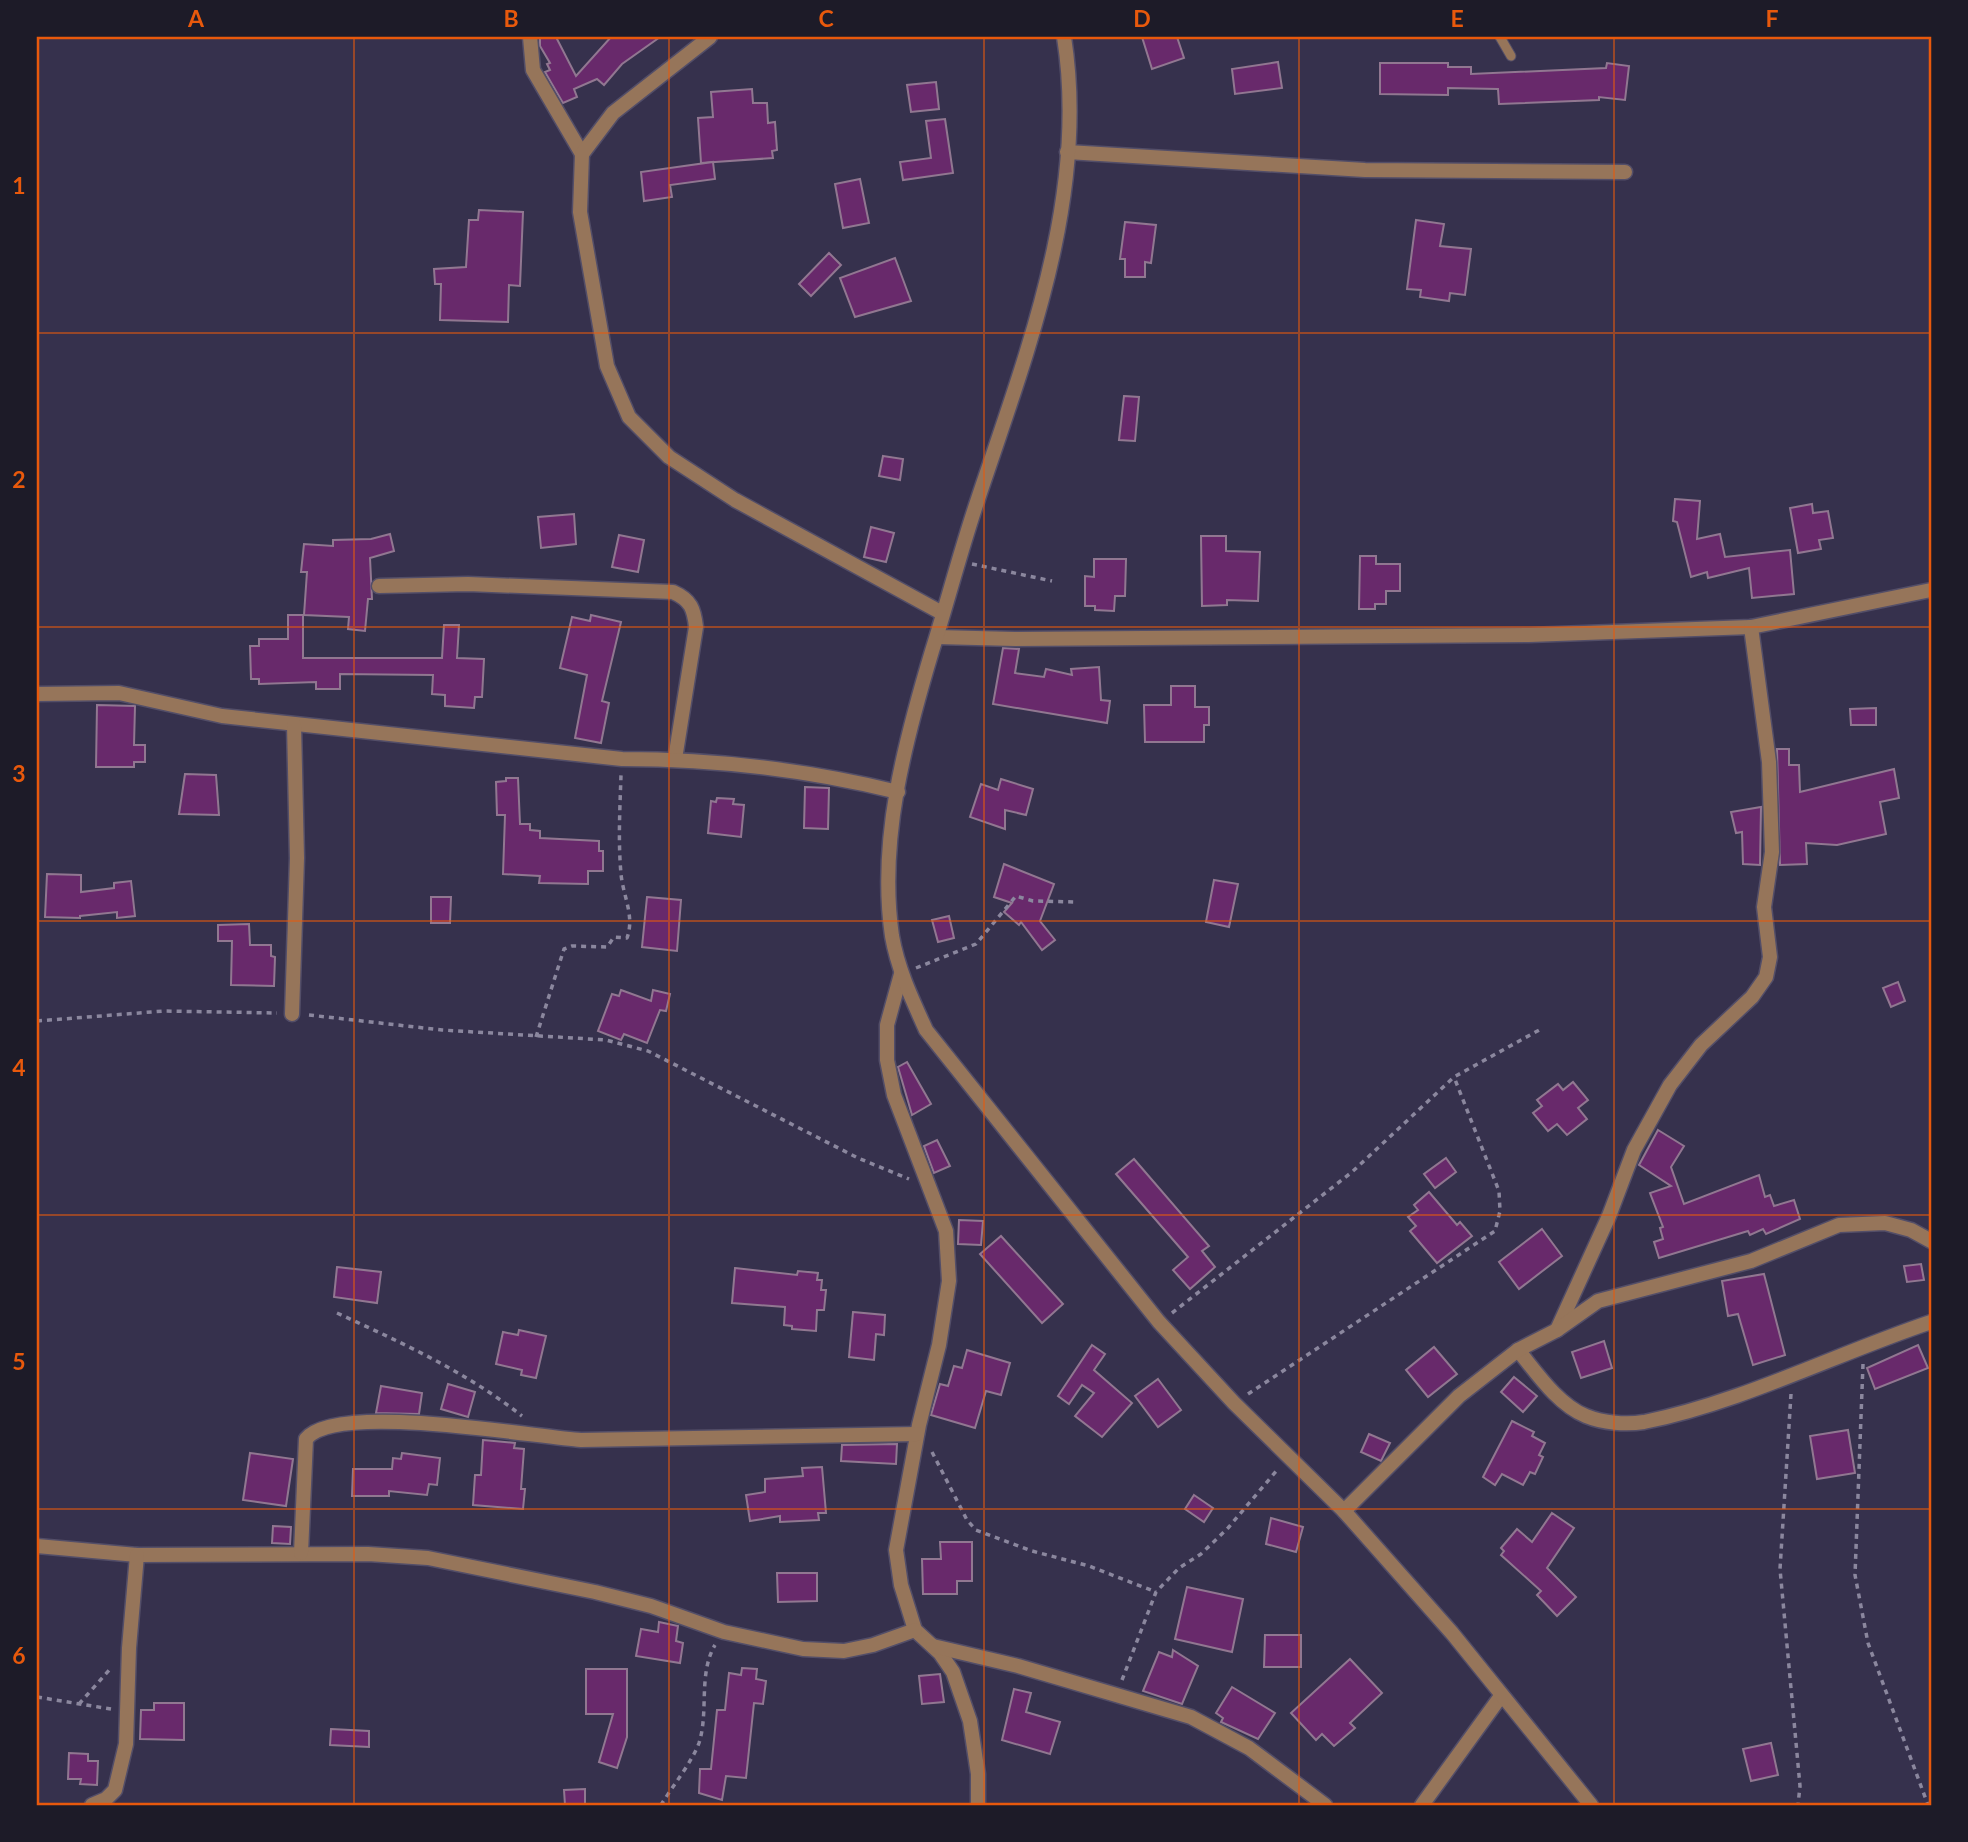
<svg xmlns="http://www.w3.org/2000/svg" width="1968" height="1842" viewBox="0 0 1968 1842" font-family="Lato,sans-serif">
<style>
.building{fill:#68296b;stroke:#917791;stroke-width:2}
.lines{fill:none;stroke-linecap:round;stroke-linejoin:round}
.service-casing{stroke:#534e68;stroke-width:11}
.minor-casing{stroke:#534e68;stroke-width:17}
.tertiary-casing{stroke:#534e68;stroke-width:17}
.path{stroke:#8b879e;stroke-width:3.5;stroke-dasharray:5 5;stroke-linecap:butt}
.service{stroke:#96755a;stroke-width:9}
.minor{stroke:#96755a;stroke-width:14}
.tertiary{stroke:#96755a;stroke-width:14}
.grid{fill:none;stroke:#e8590c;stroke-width:2;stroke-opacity:0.55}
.neatline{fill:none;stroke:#e8590c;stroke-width:2.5}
.grid-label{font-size:23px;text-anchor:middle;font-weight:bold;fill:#e8590c}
</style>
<rect width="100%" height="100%" fill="#36314d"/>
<g class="building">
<path d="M540,37H556L576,76L611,37H660L622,64L604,85L597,79L574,89L577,97L563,103L545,72L550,70L547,64L550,63L540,46Z"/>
<path d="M1142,37H1177L1184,58L1152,69Z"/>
<path d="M1278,62L1282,88L1235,94L1232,69Z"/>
<path d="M1380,63H1448V67H1471V74L1606,68L1607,63L1629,66L1625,100L1599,97V100L1499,104L1498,89L1448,88V95L1380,94Z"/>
<path d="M936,82L939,109L911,112L907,85Z"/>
<path d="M752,89L753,103H767L768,123L775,122L777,150L772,151L773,158L701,163L698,118L713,117L711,92Z"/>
<path d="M945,119L953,173L903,180L900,162L931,158L926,121Z"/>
<path d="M713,162L715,179L670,185L672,197L644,201L641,172Z"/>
<path d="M860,179L869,223L843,228L835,184Z"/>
<path d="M479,210L523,212L520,286L509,285L508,322L440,320L441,284H435L434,269L466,267L469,220H478Z"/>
<path d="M1416,220L1444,224L1440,246L1471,249L1465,295L1450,293L1449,301L1420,297L1421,290L1407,289Z"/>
<path d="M1125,222L1156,225L1151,263L1145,262V277H1125V259H1120Z"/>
<path d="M829,253L841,265L811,296L799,284Z"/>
<path d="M895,258L911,301L855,317L840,278Z"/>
<path d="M1124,396L1139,397L1135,441L1119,440Z"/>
<path d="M883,456L903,459L900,480L879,476Z"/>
<path d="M1675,499L1700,501L1697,539L1720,534L1725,557L1790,550L1794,594L1752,598L1749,568L1708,578L1707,572L1691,577L1677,522L1673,521Z"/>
<path d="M1812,504L1813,513L1828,511L1833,538L1819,540L1821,549L1798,553L1790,508Z"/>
<path d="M574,514L576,544L541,548L538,517Z"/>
<path d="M871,527L894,533L886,562L864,557Z"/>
<path d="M390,534L394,551L370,558L372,599H368L365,631L348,629L349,617L304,615L307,572H301L304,544L333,546V540L371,539Z"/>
<path d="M619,535L644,540L638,572L612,567Z"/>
<path d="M1201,536H1226V551L1260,552L1258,601L1227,600V605L1202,606Z"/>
<path d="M1360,556H1376V564H1400V591H1386V604H1375V609H1359Z"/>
<path d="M1094,559H1126L1125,596H1115L1114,611L1095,610V606H1085V576L1094,577Z"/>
<path d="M288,615H303V658H442L444,625H459L457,658L484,659L482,697H475L474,708L445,706V695L432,694L433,675L340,674V689H316V682L259,684V679H251L250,646H259V639H288Z"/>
<path d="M591,615L621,622L602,701L609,703L601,743L575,738L587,675L560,668L572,617L590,621Z"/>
<path d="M1003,648L1019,649L1015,673L1044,677L1046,669L1072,675L1071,669L1099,667L1101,700L1110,701L1107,723L993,704Z"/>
<path d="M1171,686H1195V707H1209V725H1204V742H1145L1144,705H1171Z"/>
<path d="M97,705L135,706L134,745H145V762H134V767H96Z"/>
<path d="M1876,708V725H1851L1850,709Z"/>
<path d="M1777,749H1789V765H1799L1800,792L1894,769L1899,798L1880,802L1886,834L1837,845L1806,843L1807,864L1780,865Z"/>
<path d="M185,774L216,775L219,815L179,814Z"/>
<path d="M506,778H518L520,824H530V830L540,831V838L599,841V851H603V871H588V884L539,883L540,876L503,874L505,815H497L496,782L506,781Z"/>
<path d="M1001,779L1033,789L1026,815L1005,810V829L970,817L981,784L998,790Z"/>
<path d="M805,787L829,788L828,829L804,828Z"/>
<path d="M717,798L734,799L733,804L744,805L741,837L708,833L711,801L716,802Z"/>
<path d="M1761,807L1760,865L1743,864L1742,832L1736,833L1731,812Z"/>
<path d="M1004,864L1054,884L1040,921L1055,940L1042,950L1021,922L1019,925L1004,912L1012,903L994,897Z"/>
<path d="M47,874L81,875V892L114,888V883L131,881L135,916L117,918V912L80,916V918L45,917Z"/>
<path d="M1214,880L1238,884L1229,927L1206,922Z"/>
<path d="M431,897H451L450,923H431Z"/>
<path d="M647,897L681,900L677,951L642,947Z"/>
<path d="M949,916L954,938L938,942L932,920Z"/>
<path d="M249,924L250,945H271V956L275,957L274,986L231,985L232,941H218V925Z"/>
<path d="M1898,982L1905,1001L1891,1007L1883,988Z"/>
<path d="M621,990L651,1001L653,990L670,994L666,1011L660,1010L647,1043L624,1034L621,1040L598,1031L612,994L619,996Z"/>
<path d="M907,1062L931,1104L912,1115L898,1067Z"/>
<path d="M1573,1082L1588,1100L1578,1108L1587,1119L1567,1135L1557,1124L1548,1131L1533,1113L1542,1106L1537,1100L1558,1084L1563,1090Z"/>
<path d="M1658,1130L1684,1146L1671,1167L1684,1204L1759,1175L1765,1197L1770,1195L1774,1206L1794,1200L1800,1219L1766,1234L1763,1229L1750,1235L1748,1231L1659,1258L1654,1242L1663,1239L1660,1228L1663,1227L1650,1193L1671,1186L1639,1165Z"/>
<path d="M937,1140L950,1166L934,1173L924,1146Z"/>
<path d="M1446,1158L1456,1172L1435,1188L1424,1174Z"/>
<path d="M1134,1159L1209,1246L1202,1251L1215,1267L1190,1289L1173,1270L1188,1257L1116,1174Z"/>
<path d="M1429,1192L1457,1225L1460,1222L1472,1236L1437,1263L1410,1231L1416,1226L1408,1217L1418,1210L1414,1205Z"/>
<path d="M959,1220L983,1221L981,1245L958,1244Z"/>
<path d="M1542,1229L1562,1256L1519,1289L1499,1262Z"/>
<path d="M1001,1236L1063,1304L1042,1323L980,1254Z"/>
<path d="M1921,1264L1924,1280L1907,1282L1904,1266Z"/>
<path d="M337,1267L381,1272L377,1303L334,1297Z"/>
<path d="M735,1268L797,1275L798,1271L818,1273L817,1280H822L821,1290H826L824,1310H817L816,1331L792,1329V1326L784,1325L785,1307L732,1303Z"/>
<path d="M1764,1274L1785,1355L1753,1365L1738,1314L1728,1316L1722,1281Z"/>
<path d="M853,1312L885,1315L884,1335L876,1334L874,1360L849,1357Z"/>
<path d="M519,1330L546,1336L536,1378L521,1375L522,1370L496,1364L503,1332L518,1335Z"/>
<path d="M1604,1341L1612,1368L1581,1378L1572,1352Z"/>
<path d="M1092,1345L1105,1354L1094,1370L1132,1403L1102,1437L1075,1416L1094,1393L1082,1385L1069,1404L1058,1396Z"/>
<path d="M1918,1345L1928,1368L1875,1389L1867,1368Z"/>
<path d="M1434,1347L1457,1374L1428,1397L1406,1370Z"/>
<path d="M967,1350L1010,1363L1001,1395L986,1391L975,1428L931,1415L940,1384L948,1386L954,1366L962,1368Z"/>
<path d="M1514,1377L1537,1396L1523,1412L1501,1392Z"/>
<path d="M1158,1379L1181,1410L1158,1427L1135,1396Z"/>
<path d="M448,1384L475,1392L468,1417L441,1409Z"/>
<path d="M381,1386L422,1393L419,1414L376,1413Z"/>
<path d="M1512,1421L1534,1432L1532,1436L1545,1443L1539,1455L1543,1457L1535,1474L1530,1472L1523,1485L1502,1474L1495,1485L1483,1477Z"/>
<path d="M1848,1430L1855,1473L1817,1479L1810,1436Z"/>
<path d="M1369,1434L1390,1443L1381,1461L1361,1452Z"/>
<path d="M483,1440L515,1443L514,1448L524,1449L521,1489H525L523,1509L473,1505L475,1475H481Z"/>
<path d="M897,1444L896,1464L841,1461L842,1445Z"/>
<path d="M250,1453L293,1459L286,1506L243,1500Z"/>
<path d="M402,1453L440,1458L437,1485L429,1484L427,1495L389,1491V1496H352L353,1469H392L393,1458L401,1459Z"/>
<path d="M822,1467L826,1513H818L819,1520L780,1522V1516L750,1521L746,1495L765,1492V1479L803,1476L802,1468Z"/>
<path d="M1194,1495L1213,1508L1204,1522L1185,1509Z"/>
<path d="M1552,1513L1574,1528L1547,1568L1576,1597L1557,1616L1537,1595L1541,1591L1501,1555L1504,1551L1501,1548L1517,1529L1532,1542Z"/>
<path d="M1271,1518L1303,1527L1296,1552L1266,1544Z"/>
<path d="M273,1526L291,1527L290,1544L272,1543Z"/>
<path d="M940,1542H972V1581H957V1594H923L922,1559H941Z"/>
<path d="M777,1573H817V1601L778,1602Z"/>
<path d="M1187,1587L1243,1599L1232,1652L1175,1639Z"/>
<path d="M659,1622L678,1626L676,1641L683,1643L680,1663L636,1656L641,1629L658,1632Z"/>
<path d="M1265,1635H1301V1667H1264Z"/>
<path d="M1173,1650L1198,1666L1182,1704L1143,1691L1159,1652L1172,1657Z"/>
<path d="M1350,1659L1382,1693L1350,1723L1355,1728L1334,1746L1322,1734L1316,1740L1291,1713Z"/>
<path d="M742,1668L757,1669L756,1679L766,1681L763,1704L754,1703L746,1778L726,1776L722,1800L699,1793L700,1769H711L717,1710H725L729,1673L741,1675Z"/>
<path d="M586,1669H627V1737L617,1768L599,1762L613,1714H586Z"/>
<path d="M940,1674L944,1702L922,1704L919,1676Z"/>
<path d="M1232,1687L1275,1713L1258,1739L1221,1722L1223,1718L1216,1713Z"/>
<path d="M1014,1689L1031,1693L1026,1712L1060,1722L1050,1754L1002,1740Z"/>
<path d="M154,1703H184V1740L140,1739L141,1710H154Z"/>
<path d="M331,1729L369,1731V1747L330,1745Z"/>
<path d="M1771,1743L1778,1775L1751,1781L1743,1749Z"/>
<path d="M69,1753L88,1754V1761H98L97,1785L80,1784L81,1779H68Z"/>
<path d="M585,1789V1805H565L564,1790Z"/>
</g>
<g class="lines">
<defs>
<path id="service" d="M1500,37L1511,56"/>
<g id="minor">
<path d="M530,37L533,70L582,154"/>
<path d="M710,37L613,113L582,154L580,212L607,366L629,417L669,457L735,500L942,613"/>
<path d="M1067,152L1365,170L1625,172"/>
<path d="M379,586L468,584L673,592C691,600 694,609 696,627L675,759"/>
<path d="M937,637L1015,639L1529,635L1751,627L1931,590"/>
<path d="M37,694L119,693L222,716L622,759C715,759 808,770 898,792"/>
<path d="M901,974L887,1025V1060L894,1095L946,1231L949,1281L939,1345L919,1425L896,1550L901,1585L915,1630L940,1653L953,1672L970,1721L978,1774V1805"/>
<path d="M292,1014L297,858L294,725"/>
<path d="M1557,1330L1609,1216L1634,1150L1670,1085L1701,1045L1752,997L1766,977L1770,957L1764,907L1772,852L1769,762L1751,627"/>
<path d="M1518,1350C1536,1372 1558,1405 1586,1416C1603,1423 1626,1425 1644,1422C1740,1403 1838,1353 1931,1322"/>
<path d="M1344,1511L1459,1396L1518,1350L1557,1330L1598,1301L1751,1261L1839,1225L1885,1223L1911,1230L1931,1241"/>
<path d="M37,1546L137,1555L368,1554L428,1558L595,1592L651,1606L724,1632L803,1649L844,1651L873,1645L915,1630"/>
<path d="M301,1553L306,1439C335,1401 533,1437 581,1440L917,1434"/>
<path d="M933,1646L1018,1666L1191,1717L1249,1748L1325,1805"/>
<path d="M92,1805L106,1799L115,1790L126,1744L129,1648L137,1555"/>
<path d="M1422,1805L1501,1696"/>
</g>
<path id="tertiary" d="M1064,37C1089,195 1027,352 978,499C961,549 948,600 932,651C905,741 878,841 892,936C898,970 912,999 926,1030L1159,1322L1234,1403L1344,1511L1452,1633L1591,1805"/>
</defs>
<use href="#service" class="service-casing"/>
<use href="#minor" class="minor-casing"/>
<use href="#tertiary" class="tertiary-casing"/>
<g class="path">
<path d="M972,564L1052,581"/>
<path d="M1931,574V481"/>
<path d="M916,968L976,944L1016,896L1033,901L1075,902"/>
<path d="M309,1015L442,1030L606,1040L648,1051L858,1158L909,1179"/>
<path d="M37,1021L164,1011L277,1013"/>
<path d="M536,1037L564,949L572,946L607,947L614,937L627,938C635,916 623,896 621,874C618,841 620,807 621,775"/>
<path d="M337,1313C402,1343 465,1371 522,1416"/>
<path d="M1172,1313L1352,1172L1454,1077L1541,1029"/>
<path d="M1863,1364L1855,1575L1868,1643L1928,1805"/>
<path d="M1248,1394L1495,1231L1500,1211L1499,1191L1454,1077"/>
<path d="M1791,1394L1780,1569L1800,1786L1798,1805"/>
<path d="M932,1452L967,1520L976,1530L1032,1551L1089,1566L1156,1592"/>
<path d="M1122,1680L1156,1592L1179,1568L1201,1554L1228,1528L1278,1469"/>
<path d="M37,1697L111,1709"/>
<path d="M79,1704L111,1668"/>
<path d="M661,1805C672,1787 692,1762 699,1743C709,1712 698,1674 715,1645"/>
</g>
<use href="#service" class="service"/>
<use href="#minor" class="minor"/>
<use href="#tertiary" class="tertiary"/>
</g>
<path class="grid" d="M354,37V1805M669,37V1805M984,37V1805M1299,37V1805M1614,37V1805M37,333H1931M37,627H1931M37,921H1931M37,1215H1931M37,1509H1931"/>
<rect width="1968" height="1842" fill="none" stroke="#1d1b28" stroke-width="77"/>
<rect x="38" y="38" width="1892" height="1766" class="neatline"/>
<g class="grid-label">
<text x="196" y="27">A</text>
<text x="511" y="27">B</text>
<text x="826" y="27">C</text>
<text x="1142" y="27">D</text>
<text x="1457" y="27">E</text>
<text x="1772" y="27">F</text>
<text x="19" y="194">1</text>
<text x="19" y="488">2</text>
<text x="19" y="782">3</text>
<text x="19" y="1076">4</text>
<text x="19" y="1370">5</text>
<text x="19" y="1664">6</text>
</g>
</svg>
